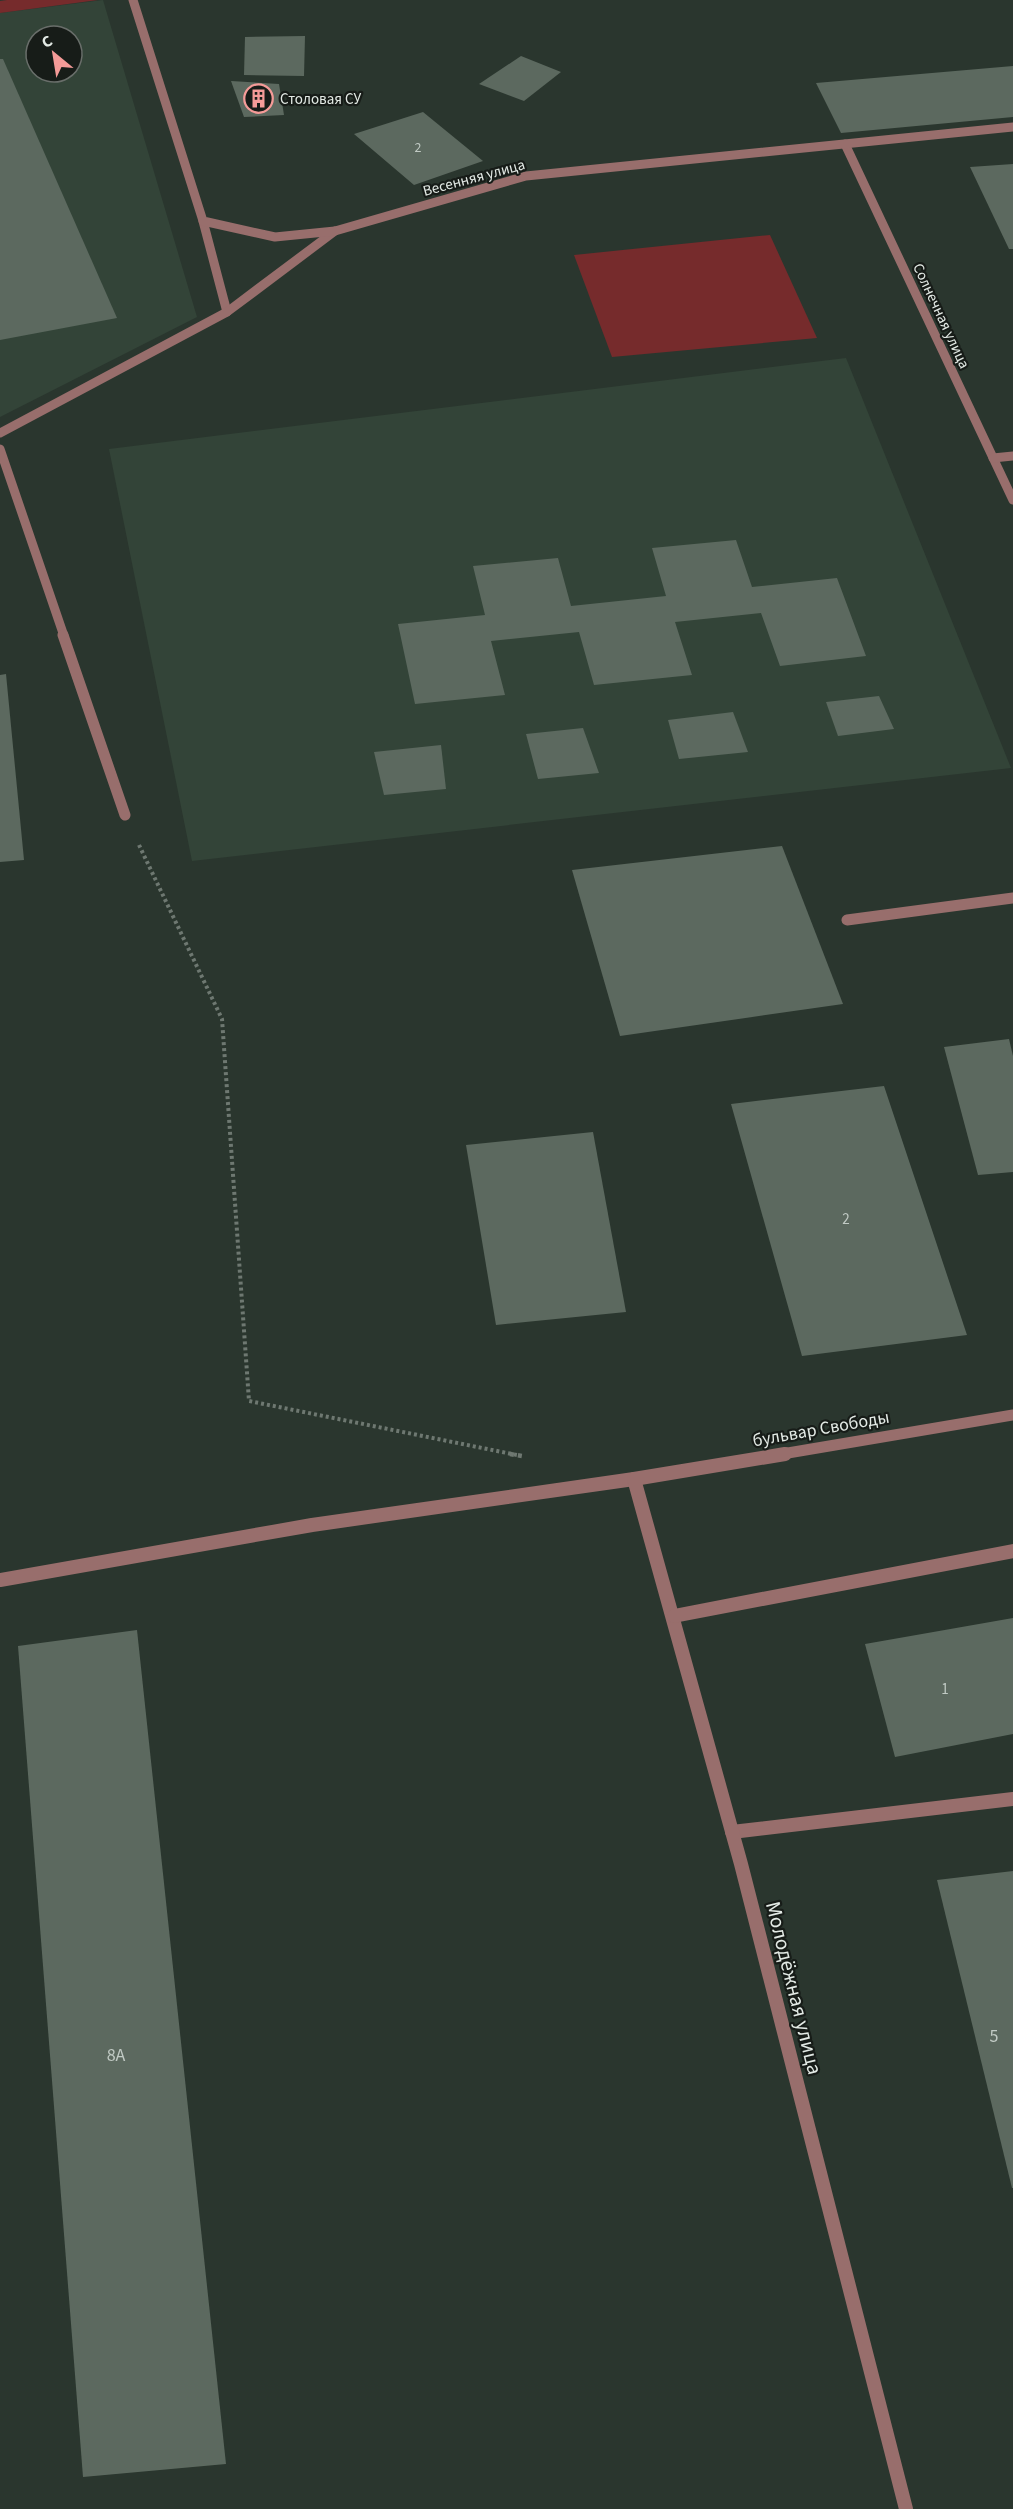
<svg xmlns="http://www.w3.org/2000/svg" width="1013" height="2509" viewBox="0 0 1013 2509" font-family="'Source Sans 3',sans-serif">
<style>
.built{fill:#334438;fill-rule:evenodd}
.green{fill:#762b2c}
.building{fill:#5c695f}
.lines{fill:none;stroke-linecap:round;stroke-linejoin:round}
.path-far1{stroke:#6e7871;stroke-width:4;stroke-dasharray:3 3;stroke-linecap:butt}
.path{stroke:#6e7871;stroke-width:4.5;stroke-dasharray:4 4;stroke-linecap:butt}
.service-far2{stroke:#986e6c;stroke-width:9}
.service-far1{stroke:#986e6c;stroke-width:11}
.service{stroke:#986e6c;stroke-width:14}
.minor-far2{stroke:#986e6c;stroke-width:9}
.minor-far1{stroke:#986e6c;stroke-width:11}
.minor{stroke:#986e6c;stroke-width:14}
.tertiary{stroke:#986e6c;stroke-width:9}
.labels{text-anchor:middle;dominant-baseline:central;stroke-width:4.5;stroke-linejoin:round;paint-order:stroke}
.far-number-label{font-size:14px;fill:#c1cac4}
.far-poi-label{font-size:15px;fill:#e3eae5;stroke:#171c18;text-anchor:start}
.far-street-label{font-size:15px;fill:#e3eae5;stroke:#171c18}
.number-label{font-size:15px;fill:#c1cac4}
.street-label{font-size:18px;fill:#e3eae5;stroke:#171c18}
.near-number-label{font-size:18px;fill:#c1cac4}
.near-street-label{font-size:21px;fill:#e3eae5;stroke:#171c18}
</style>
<rect width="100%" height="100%" fill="#2a362e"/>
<g class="built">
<path d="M103,0L197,317L0,417V13ZM36,36H72V72H36Z"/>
<path d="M846,358L1011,768L192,861L109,449Z"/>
</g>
<g class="green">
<path d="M7,0H98L0,13V1Z"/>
<path d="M770,235L817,338L612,357L574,255Z"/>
</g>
<g class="building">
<path d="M305,36L304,76L244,75L245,37Z"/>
<path d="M521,56L561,72L524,101L479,84Z"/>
<path d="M0,59H3L117,318L0,340Z"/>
<path d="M1013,66V117L841,133L816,83Z"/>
<path d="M231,81L279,84L284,115L244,117Z"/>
<path d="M423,112L483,161L414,185L354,134Z"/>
<path d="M1013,164V249H1009L970,167Z"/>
<path d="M736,540L752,587L837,578L866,656L780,666L761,613L675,622L692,675L594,685L579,632L491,641L505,695L415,704L398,624L485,615L473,566L558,558L571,606L666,596L652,548Z"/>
<path d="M6,674L24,860L0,862V675Z"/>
<path d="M879,696L894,729L838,736L826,702Z"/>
<path d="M733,712L748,752L679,759L668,720Z"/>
<path d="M583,728L599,773L538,779L526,734Z"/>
<path d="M441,745L446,789L384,795L374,752Z"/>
<path d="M782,846L843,1004L620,1036L572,870Z"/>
<path d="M1009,1039L1013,1056V1172L978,1175L944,1047Z"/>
<path d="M884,1086L967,1335L802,1356L731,1104Z"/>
<path d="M593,1132L626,1312L496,1325L466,1145Z"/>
<path d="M1013,1618V1734L895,1757L865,1644Z"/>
<path d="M137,1630L226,2464L83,2477L18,1646Z"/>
<path d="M1013,1871V2188H1012L937,1880Z"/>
</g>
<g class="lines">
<path class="path-far1" d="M139,845L222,1019L249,1401L517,1455"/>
<path class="path" d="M510,1454L522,1456"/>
<path class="service-far2" d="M0,449L64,636"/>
<g class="service-far1">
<path d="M63,635L125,815"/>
<path d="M847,920L1013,898"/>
</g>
<g class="service">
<path d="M0,1580L312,1525L634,1479"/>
<path d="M732,1832L1013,1799"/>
</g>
<g class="minor-far2">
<path d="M845,144L1013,500"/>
<path d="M203,221L227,312"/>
<path d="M0,433L227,312L335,231"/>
<path d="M993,458L1013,456"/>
</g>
<path class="minor-far1" d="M776,1455L1013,1415"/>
<g class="minor">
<path d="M785,1454L634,1479L741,1864L906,2509"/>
<path d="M674,1616L1013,1551"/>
</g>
<path class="tertiary" d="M133,0L203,221L275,237L335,231L526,176L1013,127"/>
</g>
<defs>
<symbol id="building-ring" viewBox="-11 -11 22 22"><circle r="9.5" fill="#171c18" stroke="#f59b98" stroke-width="1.5"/><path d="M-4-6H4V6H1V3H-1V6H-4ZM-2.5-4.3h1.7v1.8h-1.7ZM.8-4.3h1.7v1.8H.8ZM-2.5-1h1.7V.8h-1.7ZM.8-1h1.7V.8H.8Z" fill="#f59b98"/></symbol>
</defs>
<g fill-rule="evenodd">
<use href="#building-ring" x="242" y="82" width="33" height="33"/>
</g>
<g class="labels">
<g class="far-number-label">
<text x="418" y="148">2</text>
</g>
<g class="far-poi-label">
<text x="280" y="99">Столовая СУ</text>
</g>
<g class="far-street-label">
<text transform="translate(474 178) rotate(-15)">Весенняя улица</text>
<text transform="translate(941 316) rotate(65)">Солнечная улица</text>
</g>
<g class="number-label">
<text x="846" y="1219">2</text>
<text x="945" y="1689">1</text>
</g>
<g class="street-label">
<text transform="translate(821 1429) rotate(-10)">бульвар Свободы</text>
</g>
<g class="near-number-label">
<text x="994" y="2036">5</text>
<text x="116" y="2055">8А</text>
</g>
<g class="near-street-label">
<text transform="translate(794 1988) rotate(76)">Молодёжная улица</text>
</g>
</g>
<g transform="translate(54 54) rotate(330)"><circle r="28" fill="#171c18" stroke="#696e6a" stroke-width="1.5"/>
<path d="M0-4.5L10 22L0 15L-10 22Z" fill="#f59b98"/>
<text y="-9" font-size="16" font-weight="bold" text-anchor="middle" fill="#e3eae5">С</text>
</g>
</svg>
